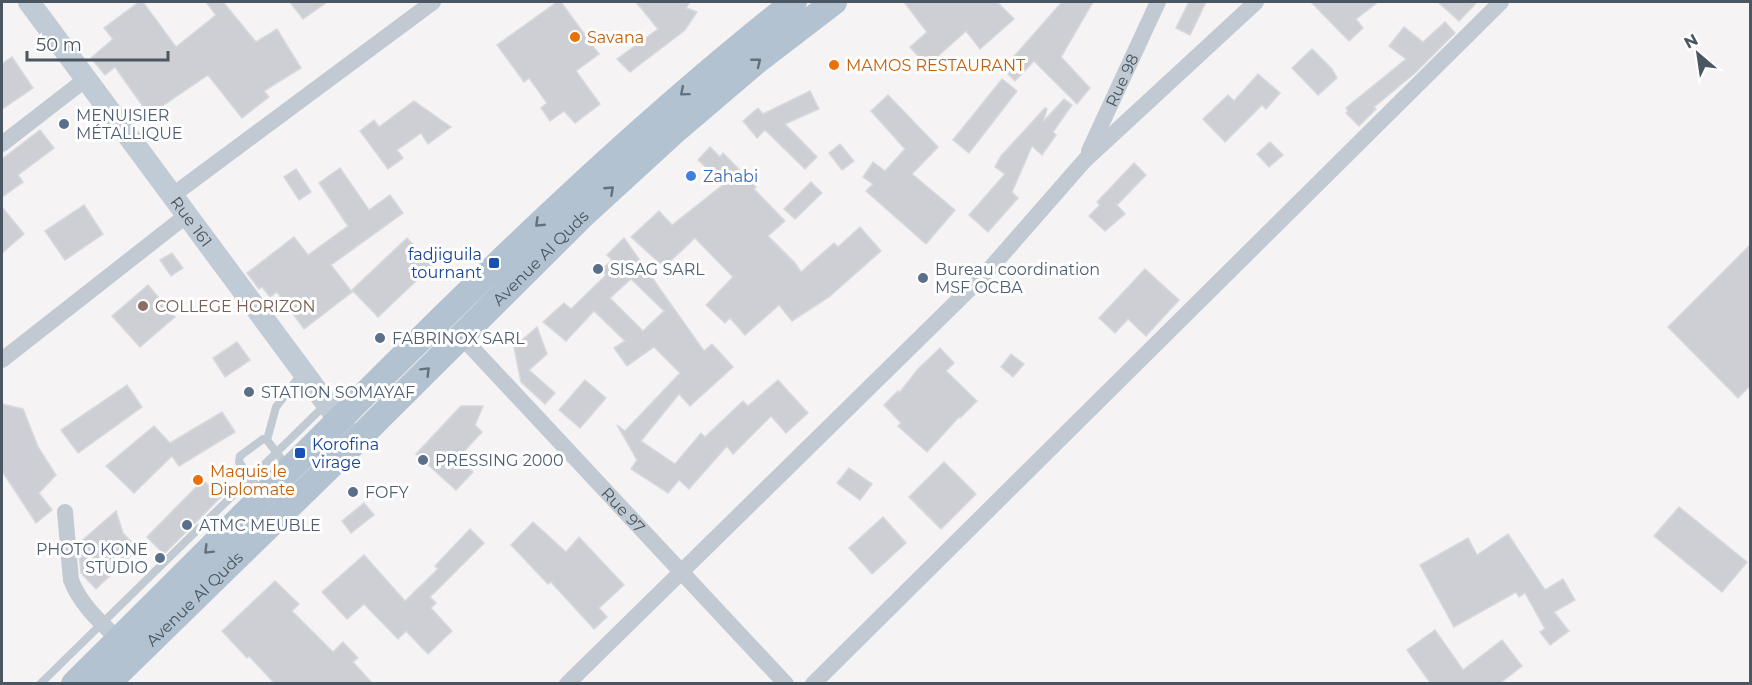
<svg xmlns="http://www.w3.org/2000/svg" width="1752" height="685" viewBox="0 0 1752 685" font-family="Montserrat,sans-serif">
<style>
.building{fill:#cdcfd5;stroke:#d7d9de;stroke-width:1.5;fill-rule:evenodd}
.lines{fill:none;stroke-linecap:round;stroke-linejoin:round}
.lane{stroke:#c1cad2;stroke-width:8}
.street{stroke:#c1cad2;stroke-width:16}
.secondary{stroke:#c1cbd6;stroke-width:22}
.primary{stroke:#b3c2d1;stroke-width:26}
.oneway{stroke:#64717d}
.food-dot{fill:#e8710a;stroke:#fff;stroke-width:2}
.service-dot{fill:#5c6f8a;stroke:#fff;stroke-width:2}
.shop-dot{fill:#3f7fe0;stroke:#fff;stroke-width:2}
.transit-dot{fill:#1a4fb4;stroke:#fff;stroke-width:2}
.education-dot{fill:#8d6e63;stroke:#fff;stroke-width:2}
.labels{text-anchor:middle;dominant-baseline:central;stroke-width:6;stroke-linejoin:round;paint-order:stroke}
.food-label{font-size:16px;fill:#c56008;stroke:#fff;text-anchor:start}
.street-label{font-size:16px;fill:#4a5661;stroke:#fff}
.service-label{font-size:16px;fill:#4e5e75;stroke:#fff;text-anchor:start}
.shop-label{font-size:16px;fill:#366cbe;stroke:#fff;text-anchor:start}
.transit-label{font-size:16px;fill:#164399;stroke:#fff;text-anchor:end}
.education-label{font-size:16px;fill:#785e54;stroke:#fff;text-anchor:start}
</style>
<rect width="100%" height="100%" fill="#f5f3f3"/>
<g class="building">
<path d="M139,2H143L176,47L216,15L206,2H223L256,42L277,29L301,68L264,91L269,97L242,118L208,75L149,115L115,67L105,75L91,58L113,39L104,28Z"/>
<path d="M290,2H327L303,19Z"/>
<path d="M557,2H561L599,54L576,71L600,104L575,123L564,111L550,121L541,108L547,103L529,78L524,82L497,45Z"/>
<path d="M636,2H690L686,8L697,12L685,30L630,72L617,59L658,29Z"/>
<path d="M904,2H997L1014,19L980,49L966,31L927,66L910,47L927,32Z"/>
<path d="M1062,2H1093L1061,57L1090,88L1077,104L1034,61L1015,81L1003,69Z"/>
<path d="M1189,2H1206L1190,35L1176,28Z"/>
<path d="M1311,2H1378L1356,19L1363,28L1349,41Z"/>
<path d="M1438,2H1477L1459,21Z"/>
<path d="M1445,22L1455,33L1415,73L1374,107L1376,109L1359,126L1346,113L1348,111L1346,108L1406,59L1389,46L1404,27L1423,42Z"/>
<path d="M1312,49L1332,69L1337,78L1318,95L1292,68Z"/>
<path d="M12,57L33,88L2,109V64Z"/>
<path d="M1258,74L1280,93L1266,109L1262,105L1225,142L1203,119L1228,95L1234,101Z"/>
<path d="M1002,79L1017,91L969,153L953,140Z"/>
<path d="M810,91L819,109L785,124L817,157L805,169L765,130L757,138L743,121L758,108L763,114Z"/>
<path d="M888,95L938,147L912,174L955,210L926,244L866,191L873,184L863,177L873,162L885,171L905,149L871,111Z"/>
<path d="M1064,99L1072,105L1053,132L1056,135L1042,155L1032,146L1012,192L1018,198L988,232L969,215L1005,174L995,167L1001,156L1045,108L1047,109L1043,122Z"/>
<path d="M414,101L451,127L428,144L421,133L397,150L403,158L388,169L360,131L374,120L379,127Z"/>
<path d="M40,130L54,148L18,175L23,182L2,197V159Z"/>
<path d="M1270,142L1283,155L1269,167L1257,154Z"/>
<path d="M840,144L854,161L842,170L829,153Z"/>
<path d="M710,147L720,157L723,153L756,187L754,189L785,221L768,236L795,263L801,272L834,243L838,247L860,227L881,251L829,297L792,321L779,305L745,335L730,318L725,323L706,305L733,277L695,238L664,267L631,237L659,211L672,225L724,184L698,160Z"/>
<path d="M1134,163L1146,175L1117,205L1125,214L1105,231L1089,216L1100,205L1097,202Z"/>
<path d="M340,168L369,210L390,195L403,213L331,265L352,292L304,329L277,292L270,297L262,287L259,289L247,273L294,237L308,255L348,226L319,183Z"/>
<path d="M296,169L311,192L299,200L284,177Z"/>
<path d="M811,182L822,193L795,219L784,209Z"/>
<path d="M84,205L103,234L65,260L45,231Z"/>
<path d="M2,207L24,234L2,253Z"/>
<path d="M407,238L433,265L378,317L352,290Z"/>
<path d="M624,238L704,351L712,344L733,367L690,406L679,394L641,441L675,464L701,433L705,437L743,401L748,406L778,380L808,413L786,433L771,416L733,454L727,446L689,489L679,480L668,493L631,469L637,460L617,425L625,431L680,373L654,347L627,366L614,348L625,341L594,311L566,341L543,322L564,303L571,309L606,275L601,270L612,260L607,255ZM631,279L664,311L643,331L610,298Z"/>
<path d="M1750,245V386L1738,398L1668,327Z"/>
<path d="M172,253L183,268L171,276L160,260Z"/>
<path d="M1145,269L1179,300L1146,336L1128,319L1115,333L1099,318Z"/>
<path d="M148,285L175,317L140,347L112,316Z"/>
<path d="M537,327L547,354L529,370L555,393L545,404L521,382L514,347Z"/>
<path d="M237,342L250,360L225,377L213,358Z"/>
<path d="M940,348L954,363L946,371L977,401L960,418L959,417L927,452L898,426L901,423L884,405L898,391L900,392L918,369Z"/>
<path d="M1011,354L1024,364L1013,377L1001,367Z"/>
<path d="M585,380L606,398L580,428L559,410Z"/>
<path d="M127,385L142,407L78,453L61,430Z"/>
<path d="M2,404L23,409L38,447L56,475L39,493L52,510L36,523L2,471Z"/>
<path d="M461,406H483L475,425L482,432L458,458L473,472L456,490L416,454Z"/>
<path d="M222,412L235,432L179,466L172,456L134,493L106,466L154,426L170,443Z"/>
<path d="M944,462L976,494L941,529L909,497Z"/>
<path d="M849,468L872,484L860,500L837,483Z"/>
<path d="M203,480L221,497L164,554L147,537Z"/>
<path d="M364,503L374,515L351,533L342,521Z"/>
<path d="M1679,507L1747,562L1722,592L1654,536Z"/>
<path d="M116,511L123,533L138,549L96,589L81,573L78,544Z"/>
<path d="M883,517L906,543L872,574L849,548Z"/>
<path d="M533,522L566,552L579,537L624,585L599,608L607,617L594,629L551,582L548,584L511,545Z"/>
<path d="M470,529L484,543L430,597L436,603L431,608L452,631L428,654L406,631L398,639L364,604L347,619L322,592L364,555L405,601L438,569L435,566Z"/>
<path d="M1508,534L1545,590L1563,579L1575,600L1554,612L1569,631L1550,645L1540,632L1545,629L1525,593L1519,597L1516,592L1454,627L1420,565L1468,538L1477,555Z"/>
<path d="M275,581L299,604L292,611L333,652L343,642L358,658L353,662L373,684H275L249,656L247,658L222,631Z"/>
<path d="M1435,630L1463,670L1502,640L1522,666L1499,684H1431L1407,650Z"/>
</g>
<g class="lines">
<g class="lane">
<path d="M267,440L276,407L302,373"/>
<path d="M262,493L239,462L240,456L263,439L267,440L287,466"/>
<path d="M40,684L325,405"/>
</g>
<g class="street">
<path d="M2,144L86,79"/>
<path id="s1" d="M1089,151L1158,2"/>
<path d="M173,195L433,2"/>
<path id="s2" d="M461,336L786,684"/>
<path d="M2,360L187,215"/>
<path d="M65,512L71,580C80,604 100,622 118,639"/>
<path d="M567,684L987,272L1085,160L1256,2"/>
<path d="M813,684L1501,2"/>
</g>
<path class="secondary" id="s3" d="M29,2L355,442"/>
<g class="primary">
<path d="M74,684C162,596 251,508 339,420C485,274 632,130 794,2"/>
<path id="s4" d="M107,684L355,442L581,217L677,129L757,61L834,2"/>
</g>
</g>
<defs><path id="oneway-chevron" d="M-2-3.5L2.5 0L-2 3.5" fill="none" stroke-width="1.6" stroke-linecap="round" stroke-linejoin="round" transform="scale(1.5)"/></defs>
<g class="oneway">
<use href="#oneway-chevron" transform="translate(757 62) rotate(-39)"/>
<use href="#oneway-chevron" transform="translate(684 92) rotate(140)"/>
<use href="#oneway-chevron" transform="translate(610 190) rotate(-43)"/>
<use href="#oneway-chevron" transform="translate(539 223) rotate(136)"/>
<use href="#oneway-chevron" transform="translate(426 371) rotate(-45)"/>
<use href="#oneway-chevron" transform="translate(208 550) rotate(135)"/>
</g>
<g class="food-dot">
<circle cx="575" cy="37" r="6"/>
<circle cx="834" cy="65" r="6"/>
<circle cx="198" cy="480" r="6"/>
</g>
<g class="service-dot">
<circle cx="64" cy="124" r="6"/>
<circle cx="598" cy="269" r="6"/>
<circle cx="923" cy="278" r="6"/>
<circle cx="380" cy="338" r="6"/>
<circle cx="249" cy="392" r="6"/>
<circle cx="423" cy="460" r="6"/>
<circle cx="353" cy="492" r="6"/>
<circle cx="187" cy="525" r="6"/>
<circle cx="160" cy="558" r="6"/>
</g>
<circle class="shop-dot" cx="691" cy="176" r="6"/>
<g class="transit-dot">
<rect x="488" y="257" width="12" height="12" rx="3"/>
<rect x="294" y="447" width="12" height="12" rx="3"/>
</g>
<circle class="education-dot" cx="143" cy="306" r="6"/>
<g class="labels">
<g class="food-label">
<text x="587" y="37">Savana</text>
<text x="846" y="65">MAMOS RESTAURANT</text>
<text x="210" y="471">Maquis le<tspan x="210" dy="18">Diplomate</tspan></text>
</g>
<g class="street-label">
<text stroke="none"><textPath href="#s1" startOffset="78">Rue 98</textPath></text>
<text stroke="none"><textPath href="#s3" startOffset="273">Rue 161</textPath></text>
<text stroke="none"><textPath href="#s4" startOffset="608">Avenue Al Quds</textPath></text>
<text stroke="none"><textPath href="#s2" startOffset="238">Rue 97</textPath></text>
<text stroke="none"><textPath href="#s4" startOffset="122">Avenue Al Quds</textPath></text>
</g>
<g class="service-label">
<text x="76" y="115">MENUISIER<tspan x="76" dy="18">MÉTALLIQUE</tspan></text>
<text x="610" y="269">SISAG SARL</text>
<text x="935" y="269">Bureau coordination<tspan x="935" dy="18">MSF OCBA</tspan></text>
<text x="392" y="338">FABRINOX SARL</text>
<text x="261" y="392">STATION SOMAYAF</text>
<text x="435" y="460">PRESSING 2000</text>
<text x="365" y="492">FOFY</text>
<text x="199" y="525">ATMC MEUBLE</text>
<text x="148" y="549" text-anchor="end">PHOTO KONE<tspan x="148" dy="18">STUDIO</tspan></text>
</g>
<g class="shop-label">
<text x="703" y="176">Zahabi</text>
</g>
<g class="transit-label">
<text x="482" y="254">fadjiguila<tspan x="482" dy="18">tournant</tspan></text>
<text x="312" y="444" text-anchor="start">Korofina<tspan x="312" dy="18">virage</tspan></text>
</g>
<g class="education-label">
<text x="155" y="306">COLLEGE HORIZON</text>
</g>
</g>
<rect width="1752" height="685" fill="none" stroke="#4a5661" stroke-width="6"/>
<g transform="translate(1698 54) rotate(331)" stroke="#ffffff" stroke-width="4.5" paint-order="stroke">
<path d="M0-4.5L10 22L0 15L-10 22Z" fill="#4a5661"/>
<text y="-9" font-size="16" font-weight="bold" text-anchor="middle" fill="#4a5661">N</text>
</g>
<path d="M27 51v9h141v-9" fill="none" stroke="#4a5661" stroke-width="3"/>
<text x="36" y="51" font-size="18" fill="#4a5661" stroke="#ffffff" stroke-width="4.5" paint-order="stroke">50 m</text>
</svg>
